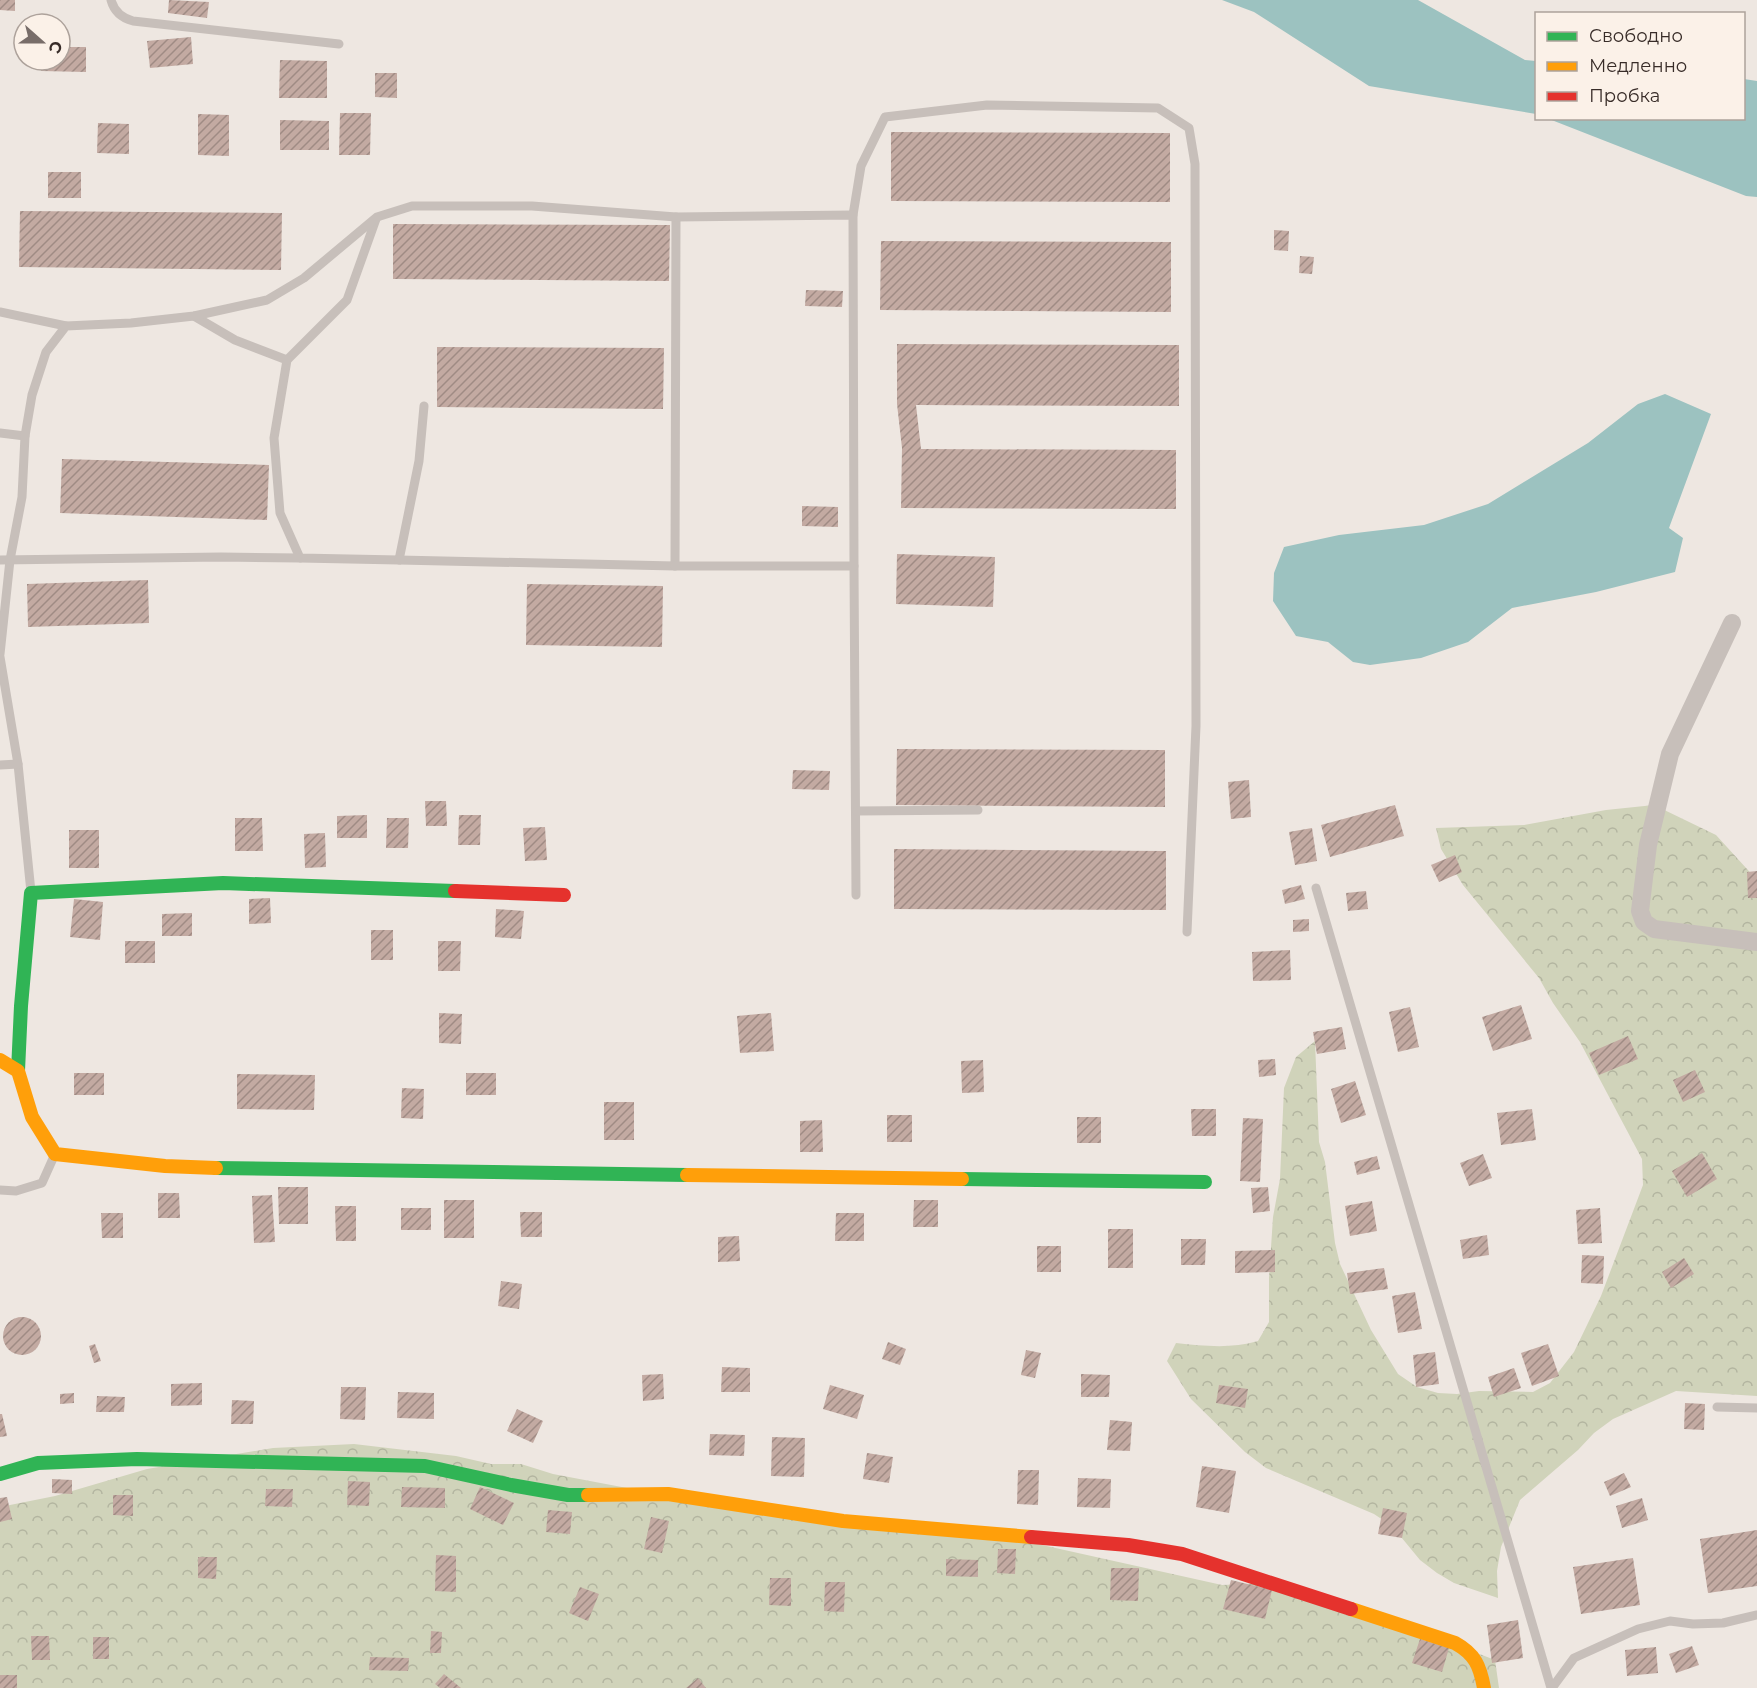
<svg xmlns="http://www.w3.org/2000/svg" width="1757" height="1688" viewBox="0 0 1757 1688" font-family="Montserrat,sans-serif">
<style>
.forest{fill:url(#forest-crowns)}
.water{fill:#9cc2c0}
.building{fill:url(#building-hatch)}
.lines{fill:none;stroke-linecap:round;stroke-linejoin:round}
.lane{stroke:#c7bfba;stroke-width:9}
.street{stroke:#c7bfba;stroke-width:18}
.fast{stroke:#30b455;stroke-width:14}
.slow{stroke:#ff9f0a;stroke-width:14}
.jam{stroke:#e5322d;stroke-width:14}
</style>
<defs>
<pattern id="forest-crowns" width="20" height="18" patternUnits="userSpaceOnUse" patternTransform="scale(1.5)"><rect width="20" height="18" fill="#d0d3ba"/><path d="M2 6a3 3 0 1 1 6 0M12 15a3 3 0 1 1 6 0" fill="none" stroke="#b3b5a0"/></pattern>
<pattern id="building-hatch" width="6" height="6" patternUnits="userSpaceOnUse" patternTransform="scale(1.5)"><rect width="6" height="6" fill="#c3aaa2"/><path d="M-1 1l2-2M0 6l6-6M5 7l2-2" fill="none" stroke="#9f8b84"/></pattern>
</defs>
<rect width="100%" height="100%" fill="#eee7e1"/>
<g class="forest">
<path d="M1654,805L1716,835L1757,880V1396L1676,1391L1613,1419L1594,1433L1578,1450L1520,1500L1501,1547L1497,1571L1498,1598L1454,1583L1437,1573L1420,1560L1392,1526L1374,1514L1266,1468L1245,1452L1191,1399L1167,1361L1176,1343C1205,1346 1230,1349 1258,1341L1269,1322V1278L1273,1217L1280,1179L1284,1088L1296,1057L1315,1041L1319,1142L1325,1162L1335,1243L1340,1264L1371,1330L1398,1374L1417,1387L1438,1393L1457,1394L1479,1391L1533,1392L1550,1383L1574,1352L1601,1296L1643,1185L1642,1159L1580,1042L1553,1003L1539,978L1463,885L1441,849L1436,828L1524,825L1606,810Z"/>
<path d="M354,1444L456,1456L491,1464H521L553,1474L627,1488L1033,1543L1222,1585L1267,1583L1337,1599L1495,1660L1499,1688H0V1507L55,1496L147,1469L273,1448Z"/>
</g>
<g class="water">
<path d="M1222,0H1418L1525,60L1536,61V114L1369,86L1254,12Z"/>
<path d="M1744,79L1757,81V197L1746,196L1549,119L1744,118Z"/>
<path d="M1665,394L1711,414L1669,528L1683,538L1675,572L1596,592L1512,608L1468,642L1421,658L1370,665L1353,662L1328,642L1296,636L1273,601L1274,573L1284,547L1339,535L1424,525L1488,504L1588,443L1638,404Z"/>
</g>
<g class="building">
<path d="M0,0H15V11L0,10Z"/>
<path d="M169,0L209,2L207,18L168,13Z"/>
<path d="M191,37L193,64L150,68L147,41Z"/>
<path d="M60,47H86V72L41,71V60H60Z"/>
<path d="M280,60L327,61V98H279Z"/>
<path d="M375,73H397V98L375,97Z"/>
<path d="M340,113H371L370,155H339Z"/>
<path d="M198,114L229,115V156L198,155Z"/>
<path d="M280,120L329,121V150H280Z"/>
<path d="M98,123L129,124V154L97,153Z"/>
<path d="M891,132L1170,133V202L891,201Z"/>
<rect x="48" y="172" width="33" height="26"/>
<path d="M20,211L282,213L281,270L19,267Z"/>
<path d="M393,224L670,225L669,281L393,279Z"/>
<path d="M1274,230L1289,231L1288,251L1274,250Z"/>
<path d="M881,241L1171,242V312L880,310Z"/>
<path d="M1300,256L1314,257L1312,274L1299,273Z"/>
<path d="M806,290L843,291L842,307L805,306Z"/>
<path d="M897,344L1179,345V406L916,405L921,449L1176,450V509L901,508L902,448L897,404Z"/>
<path d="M437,347L664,348L663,409L437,407Z"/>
<path d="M62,459L269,465L267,520L60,513Z"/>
<path d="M802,506L838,507V527L802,526Z"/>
<path d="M897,554L995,557L993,607L896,604Z"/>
<path d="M148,580L149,623L28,627L27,584Z"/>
<path d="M527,584L663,586L662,647L526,645Z"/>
<path d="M897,749L1165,750V807L896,805Z"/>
<path d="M793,770L830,771L829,790L792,789Z"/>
<path d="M1249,780L1251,817L1231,819L1228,782Z"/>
<path d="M425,801H446L447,826H426Z"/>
<path d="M1395,805L1404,836L1330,857L1321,825Z"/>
<path d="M367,815V838H337V816Z"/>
<path d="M459,815H481L480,845H458Z"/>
<path d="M235,818H262L263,851H235Z"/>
<path d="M387,818H409L408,848H386Z"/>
<path d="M545,827L547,860L525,861L523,828Z"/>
<path d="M1312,828L1317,861L1295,865L1289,832Z"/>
<rect x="69" y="830" width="30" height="38"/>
<path d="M325,833L326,867L305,868L304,834Z"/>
<path d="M894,849L1166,851V910L894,909Z"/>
<path d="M1455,855L1462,872L1439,882L1431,865Z"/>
<path d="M1757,871V898H1748L1747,872Z"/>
<path d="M1301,885L1305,899L1285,904L1282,890Z"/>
<path d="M1366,891L1368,909L1348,911L1346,893Z"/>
<path d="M270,898L271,923L249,924V899Z"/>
<path d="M74,899L103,902L100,940L70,937Z"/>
<path d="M496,909L524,911L521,939L495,937Z"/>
<path d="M192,913V936H162V914Z"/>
<path d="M1309,919V931L1293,932V920Z"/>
<rect x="371" y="930" width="22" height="30"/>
<rect x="125" y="941" width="30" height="22"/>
<path d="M438,941H461L460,971H438Z"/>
<path d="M1290,950L1291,980L1253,981L1252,952Z"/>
<path d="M1521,1005L1532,1039L1493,1051L1482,1017Z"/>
<path d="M1410,1007L1419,1047L1398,1052L1389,1012Z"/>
<path d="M439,1013L462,1014L461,1044L439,1043Z"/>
<path d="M771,1013L774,1051L740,1053L737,1016Z"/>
<path d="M1342,1027L1346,1049L1317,1054L1313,1032Z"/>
<path d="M1628,1036L1638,1059L1599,1075L1589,1053Z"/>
<path d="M1275,1059L1276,1075L1259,1077L1258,1060Z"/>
<path d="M983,1060L984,1092L962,1093L961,1061Z"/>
<path d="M1695,1070L1705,1092L1683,1102L1673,1080Z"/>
<rect x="74" y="1073" width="30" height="22"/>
<rect x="466" y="1073" width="30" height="22"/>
<path d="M237,1074L315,1075L314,1110L237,1109Z"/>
<path d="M1355,1081L1366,1115L1341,1123L1331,1089Z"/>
<path d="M402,1088L424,1089L423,1119L401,1118Z"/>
<rect x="604" y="1102" width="30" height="38"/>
<path d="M1191,1109H1216V1136H1192Z"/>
<path d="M1532,1109L1536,1140L1501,1145L1497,1113Z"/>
<rect x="887" y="1115" width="25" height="27"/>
<rect x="1077" y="1117" width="24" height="26"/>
<path d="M1243,1118L1263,1119L1260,1182L1240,1181Z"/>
<path d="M822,1120L823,1152H800V1121Z"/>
<path d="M1702,1153L1717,1179L1687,1197L1672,1171Z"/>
<path d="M1483,1154L1492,1178L1469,1186L1460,1163Z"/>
<path d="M1377,1156L1380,1169L1357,1175L1354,1162Z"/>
<path d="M278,1187H308V1224H279Z"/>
<path d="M1268,1187L1270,1211L1253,1213L1251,1188Z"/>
<path d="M158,1193H179L180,1218H158Z"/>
<path d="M272,1195L275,1242L254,1243L252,1196Z"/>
<rect x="444" y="1200" width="30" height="38"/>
<path d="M914,1200H938V1227H913Z"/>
<path d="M1372,1201L1377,1231L1350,1236L1345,1206Z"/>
<path d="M335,1206H356V1241H336Z"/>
<rect x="401" y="1208" width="30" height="22"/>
<path d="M1600,1208L1602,1243L1578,1244L1576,1210Z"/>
<path d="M520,1212H542V1237H521Z"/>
<path d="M101,1213H123V1238H102Z"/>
<path d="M836,1213H864V1241H835Z"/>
<rect x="1108" y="1229" width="25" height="39"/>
<path d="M1487,1235L1489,1255L1463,1259L1460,1240Z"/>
<path d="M739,1236L740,1261L718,1262V1237Z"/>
<path d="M1181,1239H1206L1205,1265H1181Z"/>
<rect x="1037" y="1246" width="24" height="26"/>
<path d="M1275,1250V1272L1235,1273V1251Z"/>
<path d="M1582,1255L1604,1256L1603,1284L1581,1283Z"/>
<path d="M1684,1258L1694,1274L1671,1288L1662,1272Z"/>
<path d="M1384,1268L1388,1289L1350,1294L1347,1273Z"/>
<path d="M501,1281L522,1284L519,1309L498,1306Z"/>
<path d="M1415,1292L1422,1329L1398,1333L1392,1296Z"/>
<circle cx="22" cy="1336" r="19"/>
<path d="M888,1342L906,1349L900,1365L882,1359Z"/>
<path d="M95,1344L101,1361L94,1363L89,1346Z"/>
<path d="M1548,1344L1559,1376L1532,1386L1521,1353Z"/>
<path d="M1026,1350L1041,1353L1035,1378L1021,1375Z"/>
<path d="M1435,1352L1439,1384L1416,1387L1413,1355Z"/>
<path d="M722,1367L750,1368V1392H721Z"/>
<path d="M1514,1368L1521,1388L1494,1397L1488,1377Z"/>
<path d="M663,1374L664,1399L643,1401L642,1375Z"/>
<path d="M1081,1374L1110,1375L1109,1397H1081Z"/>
<path d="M202,1383V1405L171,1406V1384Z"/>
<path d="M830,1385L864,1395L857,1419L823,1409Z"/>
<path d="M1219,1385L1248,1389L1245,1408L1216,1403Z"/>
<path d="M341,1387H366L365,1420L340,1419Z"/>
<path d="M398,1392L434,1393V1419L397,1418Z"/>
<path d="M74,1393V1403L60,1404V1394Z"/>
<path d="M97,1396L125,1397L124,1412H96Z"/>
<path d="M232,1400L254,1401L253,1424H231Z"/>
<path d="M1685,1403L1705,1404L1704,1430L1684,1429Z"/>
<path d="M517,1409L543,1421L533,1443L507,1431Z"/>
<path d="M0,1414H2L7,1436L0,1437Z"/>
<path d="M1110,1420L1132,1422L1130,1451L1107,1450Z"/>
<path d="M710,1434L745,1435L744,1456L709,1455Z"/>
<path d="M772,1437L805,1438L804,1477L771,1476Z"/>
<path d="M867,1453L893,1457L889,1483L863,1479Z"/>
<path d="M1202,1466L1236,1471L1229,1513L1196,1507Z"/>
<path d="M1018,1470H1039L1038,1505L1017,1504Z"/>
<path d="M1624,1473L1631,1487L1610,1496L1604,1482Z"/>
<path d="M1078,1478L1111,1479L1110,1508L1077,1507Z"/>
<path d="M52,1479L72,1480V1494L52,1493Z"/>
<path d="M348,1481L370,1482L369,1506L347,1505Z"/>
<path d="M402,1487L445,1488V1508L401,1507Z"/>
<path d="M480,1487L514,1503L503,1525L470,1509Z"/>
<path d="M266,1489H293L292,1507L265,1506Z"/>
<path d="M113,1495H133V1516L113,1515Z"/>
<path d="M7,1497L12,1519L0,1522V1498Z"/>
<path d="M1642,1498L1648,1520L1622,1528L1616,1506Z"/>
<path d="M1383,1508L1407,1513L1402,1538L1378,1534Z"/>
<path d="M548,1510L572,1512L570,1534L546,1532Z"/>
<path d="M651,1517L669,1521L662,1553L644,1549Z"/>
<path d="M1757,1530V1586L1708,1593L1700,1539Z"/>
<path d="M998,1549H1016L1015,1574L997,1573Z"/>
<path d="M436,1555L456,1556V1592L435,1591Z"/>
<path d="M198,1557H217L216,1579L198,1578Z"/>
<path d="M1633,1558L1640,1605L1581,1614L1573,1567Z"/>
<path d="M946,1559L978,1560V1577L946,1576Z"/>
<path d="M1111,1568H1139L1138,1601L1110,1600Z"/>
<path d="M770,1578H791V1606L769,1605Z"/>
<path d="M1231,1580L1272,1590L1265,1619L1223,1609Z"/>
<path d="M825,1582H845L844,1612L824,1611Z"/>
<path d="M580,1587L599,1594L588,1621L569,1613Z"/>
<path d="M1518,1620L1523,1658L1492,1663L1487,1625Z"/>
<path d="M431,1631L442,1632L441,1653H430Z"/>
<path d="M31,1636H49L50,1660H32Z"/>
<rect x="93" y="1637" width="16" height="22"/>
<path d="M1420,1639L1449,1648L1442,1672L1412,1663Z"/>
<path d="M1692,1646L1699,1665L1676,1673L1669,1654Z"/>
<path d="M1656,1647L1658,1673L1627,1676L1625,1650Z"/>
<path d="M370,1657L409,1658L408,1671L369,1670Z"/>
<path d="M444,1674L461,1688H440L435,1684Z"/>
<rect x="0" y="1675" width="17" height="13"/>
<path d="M698,1678L706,1688H686Z"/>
</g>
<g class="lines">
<g class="lane">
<path d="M111,0C114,11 122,18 133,21L339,44"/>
<path d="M853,215L861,166L885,117L987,105L1158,108L1189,128L1195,164L1196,726L1187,932"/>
<path d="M376,219L347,300L287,360L274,438L280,513L300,558L399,560L419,461L424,406"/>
<path d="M0,312L66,326"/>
<path d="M194,316L235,340L287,360"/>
<path d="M0,433L25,436"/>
<path d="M0,560L221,557L300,558"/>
<path d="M399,560L675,566L676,217"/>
<path d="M854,566L856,895"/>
<path d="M0,654L10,560L22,497L25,436L32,395L46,352L66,326L131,323L194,316L267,300L304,278L377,217L412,206H532L676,217L853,215L854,566H675"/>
<path d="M0,657L18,764L31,892"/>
<path d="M0,765L18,764"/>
<path d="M857,811L978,810"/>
<path d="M1316,888C1393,1155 1474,1421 1551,1688"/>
<path d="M0,1190L16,1191L42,1183L55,1154"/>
<path d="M1717,1407L1757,1408"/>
<path d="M1552,1688L1574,1658L1638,1629L1670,1621L1693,1624L1723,1623L1757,1615"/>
</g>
<path class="street" d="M1732,623L1670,754L1648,845L1640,911L1644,922L1654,929L1757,942"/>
<g class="fast">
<path d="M18,1071L21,1006L31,893L223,883L455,891"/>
<path d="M216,1168L687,1175"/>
<path d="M962,1179L1205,1182"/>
<path d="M0,1474L38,1463L137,1459L425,1466L511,1485L568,1495H588"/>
</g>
<g class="slow">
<path d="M0,1060L18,1071L32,1117L55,1154L165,1166L216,1168"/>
<path d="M687,1175L962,1179"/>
<path d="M588,1495L668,1494L843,1521L1031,1537"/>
<path d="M1351,1609L1455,1643C1475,1654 1480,1666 1484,1688"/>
</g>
<g class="jam">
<path d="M455,891L564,895"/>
<path d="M1031,1537L1128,1545L1182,1554L1351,1609"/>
</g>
</g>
<rect x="1535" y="12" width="210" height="108" fill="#fbf1e8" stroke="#ada29b" stroke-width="1.5"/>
<rect x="1547" y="32" width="30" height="9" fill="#30b455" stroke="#ada29b" stroke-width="1.5"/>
<text x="1589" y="42" font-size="18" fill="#382c28">Свободно</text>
<rect x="1547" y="62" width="30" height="9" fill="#ff9f0a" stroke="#ada29b" stroke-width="1.5"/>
<text x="1589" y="72" font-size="18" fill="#382c28">Медленно</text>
<rect x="1547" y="92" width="30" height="9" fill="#e5322d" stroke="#ada29b" stroke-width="1.5"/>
<text x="1589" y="102" font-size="18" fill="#382c28">Пробка</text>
<g transform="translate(42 42) rotate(111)"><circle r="28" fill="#fbf1e8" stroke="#ada29b" stroke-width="1.5"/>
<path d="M0-4.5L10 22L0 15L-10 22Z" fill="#786d69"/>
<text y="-9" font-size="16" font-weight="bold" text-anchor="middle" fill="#382c28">С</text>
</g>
</svg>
